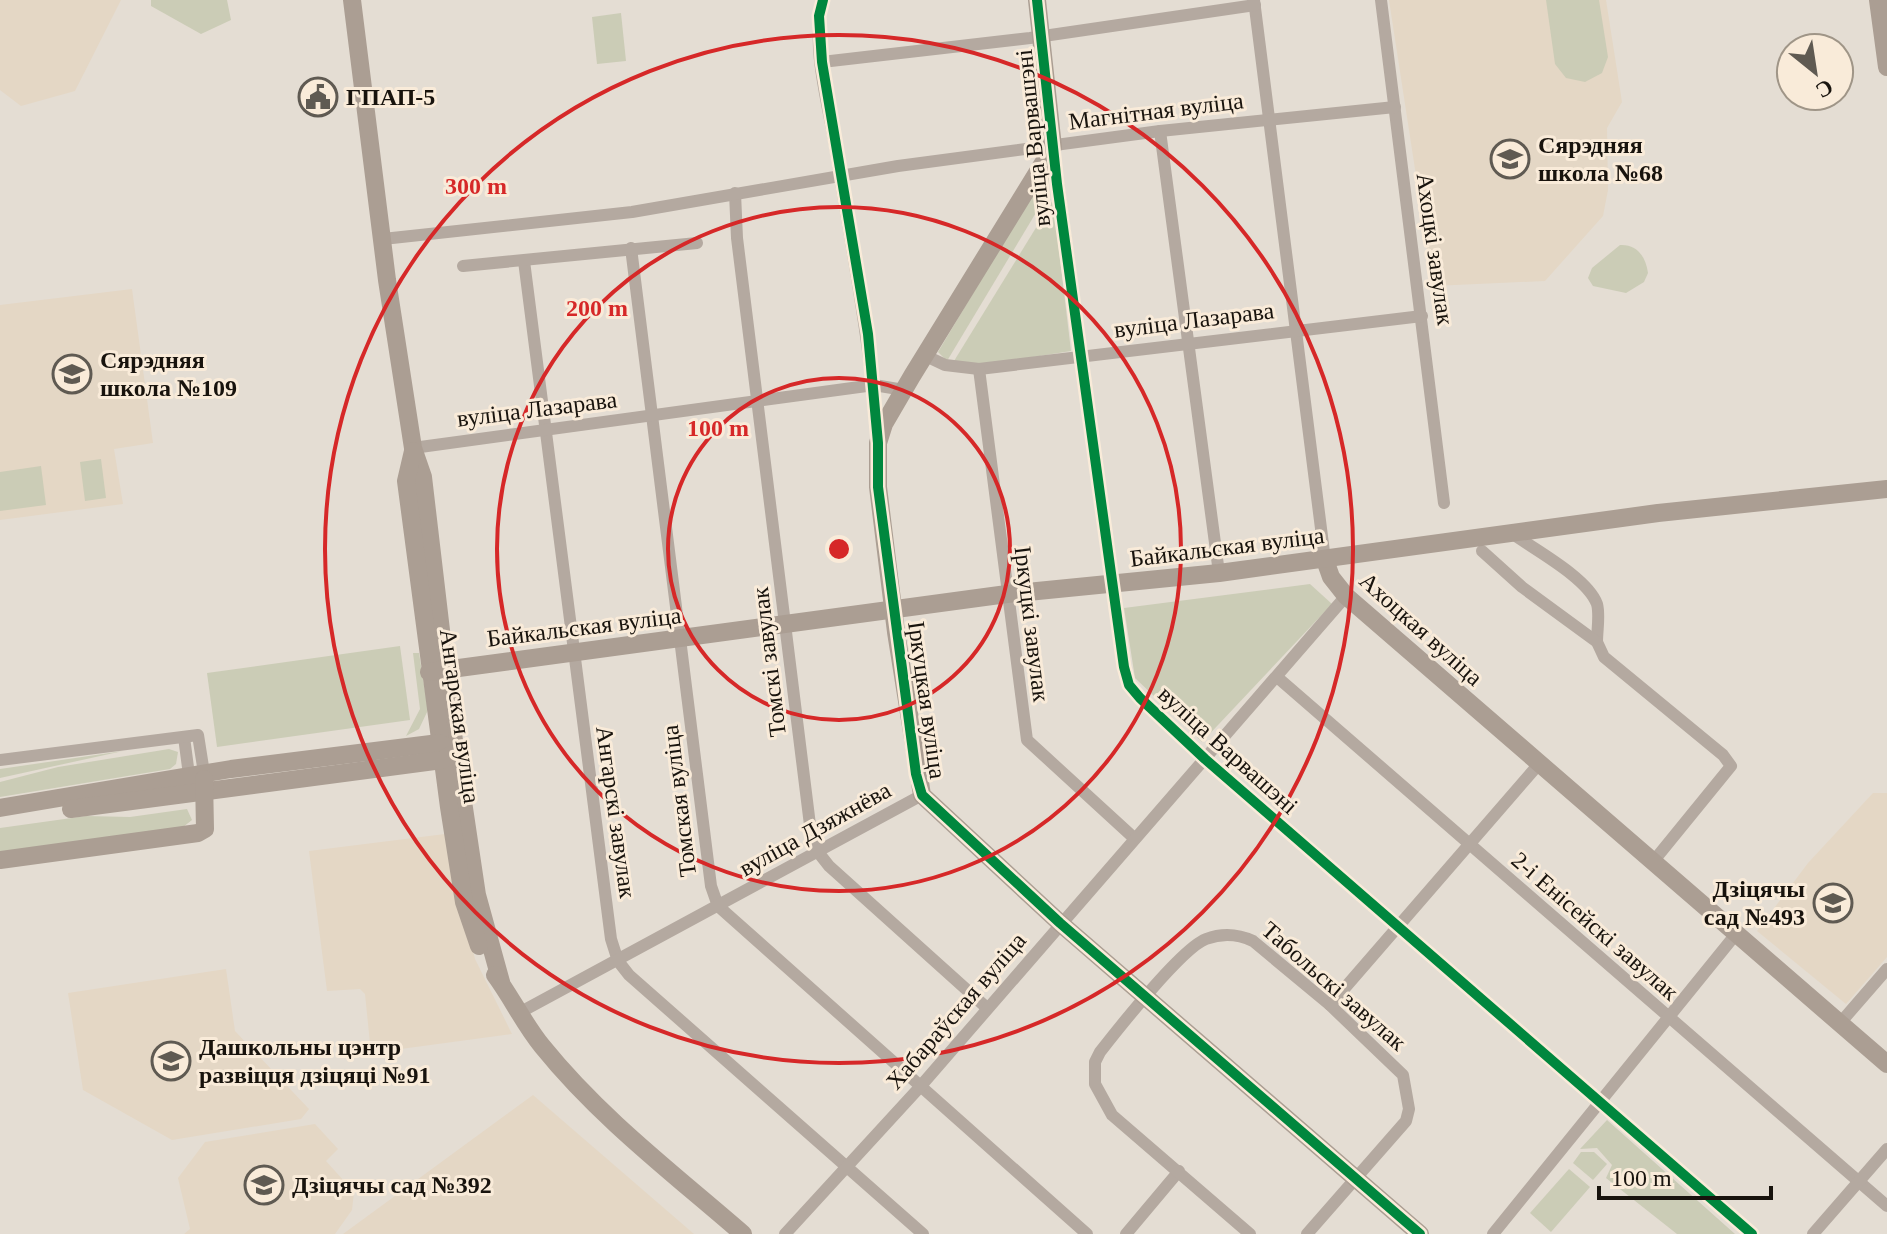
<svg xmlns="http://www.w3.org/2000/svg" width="1887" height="1234" viewBox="0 0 1887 1234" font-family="Georgia,serif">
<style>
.built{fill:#e4d7c5}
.green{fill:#cbccb6}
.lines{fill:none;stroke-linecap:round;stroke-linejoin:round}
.street{stroke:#b4a9a0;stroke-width:12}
.secondary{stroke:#ab9e93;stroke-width:18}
.cycleway-casing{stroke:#f9ebd9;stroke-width:15}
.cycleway{stroke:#00873e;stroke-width:10}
.ring{fill:none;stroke:#d62828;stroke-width:4}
.labels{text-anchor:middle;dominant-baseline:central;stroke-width:6;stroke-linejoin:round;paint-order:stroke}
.poi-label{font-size:24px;font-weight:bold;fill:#18130d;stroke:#f9ebd9;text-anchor:start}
.street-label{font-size:24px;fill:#18130d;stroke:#f9ebd9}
.centre{fill:#d62828;stroke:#f9ebd9;stroke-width:4}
.ring-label{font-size:24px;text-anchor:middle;font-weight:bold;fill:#d62828;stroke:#f9ebd9;stroke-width:6;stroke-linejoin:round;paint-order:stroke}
</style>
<rect width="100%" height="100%" fill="#e4ddd3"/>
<g class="built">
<path d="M0,0H121L75,91L21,106L0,90Z"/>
<path d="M1389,0H1606L1622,102L1607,128L1608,190L1603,216L1545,281L1433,286Z"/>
<path d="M132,289L153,443L114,449L123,504L0,520V305Z"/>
<path d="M1873,793H1887V957L1846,1004L1757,931L1808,863Z"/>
<path d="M445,834L475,959L512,1034L371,1053L365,994L360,989L327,991L309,851Z"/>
<path d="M226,969L235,1031L309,1109L301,1119L172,1140L83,1090L68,993Z"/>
<path d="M533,1095L694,1234H343Z"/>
<path d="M315,1124L338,1149L326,1161L354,1192L352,1210L335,1234H184L190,1229L178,1178L205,1142Z"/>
</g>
<g class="green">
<path d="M151,0H227L231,20L201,34L151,6Z"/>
<path d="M1546,0H1599L1608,57L1602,73L1585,82L1566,78L1555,64Z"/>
<path d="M621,13L626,61L597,64L592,17Z"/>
<path d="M1044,174L1051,175L1043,201L947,361L938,352Z"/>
<path d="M1053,200L1071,351L978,366L954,361Z"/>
<path d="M1620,245C1637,244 1646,257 1648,273L1644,282L1626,293L1593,286L1588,278L1592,268Z"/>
<path d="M101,459L106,498L85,501L80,462Z"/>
<path d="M41,466L46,505L0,511V472Z"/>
<path d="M1310,584L1332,604L1202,742L1135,678L1124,608Z"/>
<path d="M400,646L410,720L217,747L207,673Z"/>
<path d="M413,653H419L428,710L419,729L406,736L420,709Z"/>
<path d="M169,749L178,752L176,764L170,769L0,797V782L58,767Z"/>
<path d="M123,751L0,778V769Z"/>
<path d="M187,809L192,820L183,827L0,856V828L86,816L130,817Z"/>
<path d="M1607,1120L1735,1234H1677L1606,1178L1612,1165L1597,1148L1580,1149Z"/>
<path d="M1581,1152H1594L1607,1164L1593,1180L1573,1163Z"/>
<path d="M1569,1169L1590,1187L1551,1232L1530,1213Z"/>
</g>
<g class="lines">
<g class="street">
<path d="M823,0C811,46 827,99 835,145C850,242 870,338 877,436"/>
<path d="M1254,0L1325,560"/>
<path d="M1381,0L1444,503"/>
<path d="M822,62L1030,38L1255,5"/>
<path d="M1160,131L1219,573"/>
<path d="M1053,147L1124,667L1129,685L1140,698L1205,759L1752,1234"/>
<path d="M735,193L737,238L811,833L818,852L829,866L987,1008"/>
<path d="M383,239L632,212L898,166L1160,131L1395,107"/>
<path d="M631,248L711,886L718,906L1087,1234"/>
<path d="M524,261L611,939L618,961L629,975L923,1234"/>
<path d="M463,266L697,243"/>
<path d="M926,356L945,365L979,369L1422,316"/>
<path d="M979,369L1027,740L1134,838"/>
<path d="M413,448L874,385L904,390"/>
<path d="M1510,532C1533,549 1587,577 1597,604C1600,615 1597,630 1597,642"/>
<path d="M1482,551L1522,587L1597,642L1604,657L1723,755L1731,766L1652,863"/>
<path d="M1277,677L1887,1206"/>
<path d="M184,737L189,775L193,780"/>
<path d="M0,760L198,735L204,773"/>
<path d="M1330,1005L1538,765"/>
<path d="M517,1014L922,795"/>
<path d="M1841,1022L1887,969"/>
<path d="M785,1234L919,1088L1346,596"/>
<path d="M1126,1234L1179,1171"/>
<path d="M1250,1234L1112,1115L1095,1084V1062L1100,1052C1118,1029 1182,948 1206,939C1222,933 1238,934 1253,941L1330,1005L1403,1075L1409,1109L1406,1121L1307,1234"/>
<path d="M1493,1234L1736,934"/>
<path d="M1813,1234L1887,1149"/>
</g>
<g class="secondary">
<path d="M352,0L387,280L413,448L423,477L454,741L477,895L501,982"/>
<path d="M1037,0L1053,147L912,376L884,424L878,443V487L896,632L922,795L1060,923L1420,1234"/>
<path d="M1878,0L1887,67"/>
<path d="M413,451L406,481L449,807L464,902L479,946"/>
<path d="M1325,560L1331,577L1346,596L1887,1064"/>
<path d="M429,672L1007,594L1219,573L1658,513L1887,489"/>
<path d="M0,808L231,769L439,743L446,747"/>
<path d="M71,809L442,760L453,754"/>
<path d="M0,860L198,833L205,829L204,779"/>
<path d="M495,975C512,998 524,1024 542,1046C600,1118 674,1174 743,1234"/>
</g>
<defs>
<g id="cycleway">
<path d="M823,0L819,16L822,62L868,334L878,443V487L916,774L922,795L1060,923L1420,1234"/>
<path d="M1037,0L1057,184L1124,667L1129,685L1140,698L1205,759L1752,1234"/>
</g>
</defs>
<use href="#cycleway" class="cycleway-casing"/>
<use href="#cycleway" class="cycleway"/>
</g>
<g class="ring">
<circle cx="839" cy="549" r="171"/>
<circle cx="839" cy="549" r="342"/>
<circle cx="839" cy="549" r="514"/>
</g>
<defs>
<symbol id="civic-ring" viewBox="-11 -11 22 22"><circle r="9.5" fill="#f9ebd9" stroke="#5f5a52" stroke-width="1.5"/><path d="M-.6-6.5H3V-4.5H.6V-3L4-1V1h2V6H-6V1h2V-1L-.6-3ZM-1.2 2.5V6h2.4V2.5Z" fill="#5f5a52"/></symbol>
<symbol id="school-ring" viewBox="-11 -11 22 22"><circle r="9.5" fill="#f9ebd9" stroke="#5f5a52" stroke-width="1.5"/><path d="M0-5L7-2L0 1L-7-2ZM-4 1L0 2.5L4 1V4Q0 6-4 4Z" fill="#5f5a52"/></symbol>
</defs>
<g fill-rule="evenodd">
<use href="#civic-ring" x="296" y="75" width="44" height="44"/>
<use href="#school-ring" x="1488" y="137" width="44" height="44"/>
<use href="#school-ring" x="50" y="352" width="44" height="44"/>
<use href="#school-ring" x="1811" y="881" width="44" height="44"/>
<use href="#school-ring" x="149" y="1039" width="44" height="44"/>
<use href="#school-ring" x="242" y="1163" width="44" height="44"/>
</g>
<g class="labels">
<g class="poi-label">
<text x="346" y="97">ГПАП-5</text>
<text x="1538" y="145">Сярэдняя<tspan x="1538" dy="28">школа №68</tspan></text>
<text x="100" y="360">Сярэдняя<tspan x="100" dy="28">школа №109</tspan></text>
<text x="1805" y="889" text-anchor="end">Дзіцячы<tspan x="1805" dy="28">сад №493</tspan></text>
<text x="199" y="1047">Дашкольны цэнтр<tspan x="199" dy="28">развіцця дзіцяці №91</tspan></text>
<text x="292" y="1185">Дзіцячы сад №392</text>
</g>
<g class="street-label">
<text transform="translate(1156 111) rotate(-7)">Магнітная вуліца</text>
<text transform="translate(1033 138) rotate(-96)">вуліца Варвашэні</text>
<text transform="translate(1435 249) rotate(82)">Ахоцкі завулак</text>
<text transform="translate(1194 320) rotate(-7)">вуліца Лазарава</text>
<text transform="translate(537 409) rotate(-7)">вуліца Лазарава</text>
<text transform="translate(1227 547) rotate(-7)">Байкальская вуліца</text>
<text transform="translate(1032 624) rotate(83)">Іркуцкі завулак</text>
<text transform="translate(584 627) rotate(-7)">Байкальская вуліца</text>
<text transform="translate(1421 629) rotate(42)">Ахоцкая вуліца</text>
<text transform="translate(769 662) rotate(-97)">Томскі завулак</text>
<text transform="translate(927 700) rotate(82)">Іркуцкая вуліца</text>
<text transform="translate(460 716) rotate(82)">Ангарская вуліца</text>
<text transform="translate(1228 750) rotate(42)">вуліца Варвашэні</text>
<text transform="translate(679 801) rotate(-97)">Томская вуліца</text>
<text transform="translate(616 812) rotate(82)">Ангарскі завулак</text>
<text transform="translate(815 829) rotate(-29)">вуліца Дзяжнёва</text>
<text transform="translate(1595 926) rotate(41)">2-і Енісейскі завулак</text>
<text transform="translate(1334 986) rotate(41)">Табольскі завулак</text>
<text transform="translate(956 1011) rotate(-49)">Хабараўская вуліца</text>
</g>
</g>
<circle cx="839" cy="549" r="12" class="centre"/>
<g class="ring-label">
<text x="476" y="194">300 m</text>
<text x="597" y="316">200 m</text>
<text x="718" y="436">100 m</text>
</g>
<g transform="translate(1815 72) rotate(150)"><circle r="38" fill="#f9ebd9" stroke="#9f9587" stroke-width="2"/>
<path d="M0-6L14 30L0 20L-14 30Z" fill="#5f5a52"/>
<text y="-12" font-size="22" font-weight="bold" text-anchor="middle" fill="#18130d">С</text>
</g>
<path d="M1599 1186v12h172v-12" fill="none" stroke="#18130d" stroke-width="4"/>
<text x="1611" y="1186" font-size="24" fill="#18130d" stroke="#f9ebd9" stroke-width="6" paint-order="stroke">100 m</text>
</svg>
